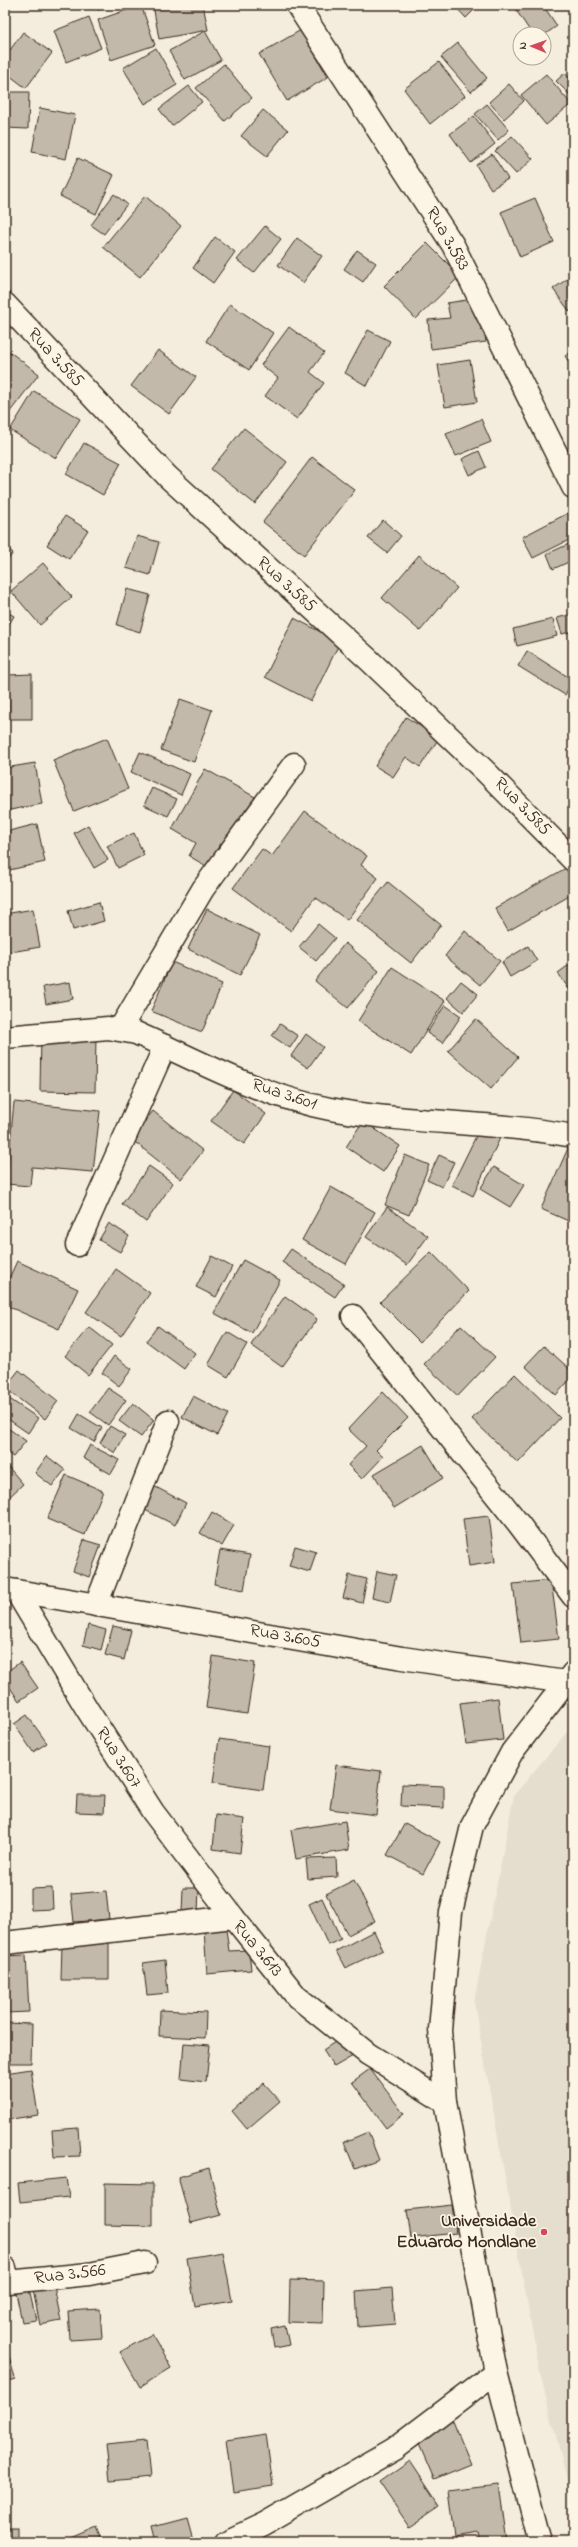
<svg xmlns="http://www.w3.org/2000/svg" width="578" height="2547" viewBox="0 0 578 2547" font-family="'Indie Flower',sans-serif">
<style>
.built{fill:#e5ddce}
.building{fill:#c3b9aa;stroke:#3b2a1e}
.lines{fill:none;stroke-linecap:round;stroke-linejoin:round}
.minor-casing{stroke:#3b2a1e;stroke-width:25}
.minor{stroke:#fcf5e5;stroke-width:22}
.poi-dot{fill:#d1495b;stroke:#fcf5e5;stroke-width:1.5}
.labels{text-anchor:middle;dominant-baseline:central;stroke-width:3.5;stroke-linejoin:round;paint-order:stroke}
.street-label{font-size:18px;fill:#3b2a1e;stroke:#fcf5e5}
.poi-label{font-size:18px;font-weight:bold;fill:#3b2a1e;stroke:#fcf5e5;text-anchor:end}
</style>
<rect width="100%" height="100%" fill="#f4eddd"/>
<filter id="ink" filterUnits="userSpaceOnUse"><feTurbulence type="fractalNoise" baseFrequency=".025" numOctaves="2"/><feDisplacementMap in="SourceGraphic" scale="8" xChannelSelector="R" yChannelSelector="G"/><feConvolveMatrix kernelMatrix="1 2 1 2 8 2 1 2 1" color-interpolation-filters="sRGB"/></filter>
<g filter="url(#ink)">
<path class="built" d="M573,1725V2502L540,2374L474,2002L514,1795Z"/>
<g class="building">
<path d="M96,5H112L98,10Z"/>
<path d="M141,5L155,45L111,60L98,20Z"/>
<path d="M153,5H203L208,30L159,39Z"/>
<path d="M454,5H479L466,18Z"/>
<path d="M523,5H543L557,26L544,35L532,34L516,10Z"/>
<path d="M89,17L101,48L66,62L54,31Z"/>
<path d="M301,30L328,77L287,101L259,54Z"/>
<path d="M205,31L221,60L185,80L169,51Z"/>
<path d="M23,32L52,53L26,88L5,72V57Z"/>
<path d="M458,43L487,78L471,92L441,57Z"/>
<path d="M156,48L177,85L145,104L123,68Z"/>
<path d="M439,62L465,96L430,124L404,89Z"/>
<path d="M224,64L252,98L225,121L196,88Z"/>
<path d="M565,73L573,82V98L556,81Z"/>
<path d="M546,74L571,104L546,125L521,95Z"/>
<path d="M509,84L524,101L504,119L489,102Z"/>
<path d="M189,86L202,102L172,126L159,109Z"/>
<path d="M5,92H29L28,129L5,128Z"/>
<path d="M487,104L509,130L498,140L475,114Z"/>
<path d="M40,108L75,115L66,159L32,152Z"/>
<path d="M263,110L288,130L267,156L241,136Z"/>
<path d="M474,116L495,144L471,163L450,134Z"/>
<path d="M512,136L533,159L516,174L495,151Z"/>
<path d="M492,154L508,179L491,189L476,165Z"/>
<path d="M78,158L114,175L96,214L60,196Z"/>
<path d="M114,194L127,204L104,234L91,225Z"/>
<path d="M145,196L181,226L140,277L103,247Z"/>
<path d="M535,198L554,242L520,257L501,212Z"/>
<path d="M265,226L281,239L254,273L237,260Z"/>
<path d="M215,237L235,252L213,283L193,268Z"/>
<path d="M297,238L322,256L303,283L278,265Z"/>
<path d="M427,243L460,276L416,319L384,286Z"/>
<path d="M357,250L376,263L363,282L344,269Z"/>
<path d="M573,275V310L570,312L553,289Z"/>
<path d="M480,298L486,342L431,349L428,320L450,318L447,303Z"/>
<path d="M230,304L273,333L249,370L206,341Z"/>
<path d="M289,327L324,353L310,372L324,383L297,419L265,396L278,378L261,365Z"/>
<path d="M368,330L390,341L367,386L345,373Z"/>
<path d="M6,349L39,374L9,413L5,410Z"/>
<path d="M158,350L196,377L169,414L131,386Z"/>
<path d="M573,351V368L565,356Z"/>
<path d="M470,360L477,402L445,407L438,365Z"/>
<path d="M34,391L80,419L56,458L10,430Z"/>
<path d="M481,419L491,442L456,456L446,434Z"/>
<path d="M244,428L287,462L255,504L211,469Z"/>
<path d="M84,443L121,463L103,495L66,474Z"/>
<path d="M479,451L486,467L469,475L462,459Z"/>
<path d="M312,457L355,490L304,555L263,522Z"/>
<path d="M572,511L573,538L533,558L522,537Z"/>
<path d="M65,516L88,530L69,559L47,545Z"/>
<path d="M383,520L401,536L387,553L368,538Z"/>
<path d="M137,536L159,542L150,575L126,568Z"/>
<path d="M571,543L573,560L553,569L547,554Z"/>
<path d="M5,546L13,553L5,563Z"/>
<path d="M419,555L457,588L420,631L382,598Z"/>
<path d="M43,563L72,597L40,625L11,591Z"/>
<path d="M127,589L150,595L140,632L117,625Z"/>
<path d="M5,611L14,616L5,631Z"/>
<path d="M573,614V631L562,634L557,618Z"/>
<path d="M294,618L340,642L311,701L265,677Z"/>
<path d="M553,619L557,636L517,646L513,629Z"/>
<path d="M527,651L573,680L565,695L518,666Z"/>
<path d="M32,674V719H9L8,675Z"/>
<path d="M180,699L212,710L194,762L161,750Z"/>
<path d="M406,717L439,738L420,767L406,757L393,777L375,766Z"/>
<path d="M107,738L128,789L74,811L53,760Z"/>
<path d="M140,752L190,774L181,795L131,772Z"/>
<path d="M35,763L42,804L5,811V768Z"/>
<path d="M205,769L255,797L213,870L189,856L196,843L172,829Z"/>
<path d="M152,788L177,799L168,816L144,805Z"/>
<path d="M305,811L367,856L361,865L378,878L347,920L315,897L291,931L233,888L262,849L272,856Z"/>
<path d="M37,824L45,862L5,871V832Z"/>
<path d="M88,825L108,860L94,868L74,833Z"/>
<path d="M134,833L144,855L118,868L107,846Z"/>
<path d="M566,868L573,880V894L508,931L495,908Z"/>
<path d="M388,882L441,925L411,963L357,920Z"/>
<path d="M99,902L104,921L73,930L68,911Z"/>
<path d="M33,909L40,947L5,953V914Z"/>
<path d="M207,909L260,935L240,975L188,949Z"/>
<path d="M318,924L335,938L316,961L299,947Z"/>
<path d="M465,931L500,961L480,985L445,956Z"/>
<path d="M345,943L379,971L348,1008L315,981Z"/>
<path d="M528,946L537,961L510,977L502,962Z"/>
<path d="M172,962L222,984L202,1032L151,1011Z"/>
<path d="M573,962V995L558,973Z"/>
<path d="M392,967L445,1001L411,1055L358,1021Z"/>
<path d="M461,981L478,994L463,1012L447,998Z"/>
<path d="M70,982L73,999L46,1004L43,987Z"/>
<path d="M445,1005L461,1016L443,1043L427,1033Z"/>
<path d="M476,1019L518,1057L491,1089L448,1051Z"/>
<path d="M280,1024L298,1036L290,1048L272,1036Z"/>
<path d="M41,1034L96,1036L95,1092L40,1091Z"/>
<path d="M306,1034L323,1047L308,1068L291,1056Z"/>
<path d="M233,1090L266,1114L244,1144L211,1121Z"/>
<path d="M14,1102L100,1111L93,1172L32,1167L30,1186L6,1184Z"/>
<path d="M153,1111L203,1151L181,1179L131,1139Z"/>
<path d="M363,1121L400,1146L383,1172L346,1147Z"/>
<path d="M480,1128L500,1138L473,1196L452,1185Z"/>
<path d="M569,1146L573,1148V1223L541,1209Z"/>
<path d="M405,1155L429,1165L409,1215L385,1205Z"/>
<path d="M439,1155L454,1162L442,1187L427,1180Z"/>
<path d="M149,1166L173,1183L146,1222L122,1204Z"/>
<path d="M494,1167L524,1185L510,1207L480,1189Z"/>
<path d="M331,1187L375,1212L346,1264L302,1240Z"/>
<path d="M387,1207L428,1236L407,1265L366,1237Z"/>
<path d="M109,1223L129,1236L120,1252L99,1240Z"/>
<path d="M291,1249L344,1284L335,1297L282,1262Z"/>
<path d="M431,1252L469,1291L420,1342L380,1302Z"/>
<path d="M212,1256L232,1267L216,1297L196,1287Z"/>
<path d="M243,1260L280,1280L252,1333L214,1313Z"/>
<path d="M17,1261L78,1289L59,1329L5,1305V1287Z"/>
<path d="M116,1269L150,1293L121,1336L86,1312Z"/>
<path d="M285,1296L317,1319L282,1367L251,1345Z"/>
<path d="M461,1325L495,1357L458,1396L424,1364Z"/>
<path d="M158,1326L195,1353L184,1369L146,1341Z"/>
<path d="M89,1327L112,1345L88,1375L65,1356Z"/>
<path d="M227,1332L247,1344L228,1377L208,1365Z"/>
<path d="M544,1346L573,1372V1376L556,1395L525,1366Z"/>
<path d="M114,1356L132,1369L119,1386L102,1373Z"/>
<path d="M19,1370L58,1401L45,1419L5,1388Z"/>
<path d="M515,1374L560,1418L518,1463L472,1419Z"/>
<path d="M108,1388L126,1400L108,1425L90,1412Z"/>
<path d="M383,1392L408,1418L376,1450L383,1457L362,1479L348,1465L366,1446L348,1429Z"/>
<path d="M5,1396L38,1418L28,1433L5,1417Z"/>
<path d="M193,1396L228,1414L217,1435L182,1417Z"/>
<path d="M133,1403L154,1420L141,1437L119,1421Z"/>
<path d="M79,1414L102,1428L94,1442L71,1428Z"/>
<path d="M5,1426L26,1441L13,1457L5,1451Z"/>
<path d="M110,1426L125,1435L115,1453L100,1443Z"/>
<path d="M90,1445L119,1460L111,1474L83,1458Z"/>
<path d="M423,1445L443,1478L394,1508L374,1474Z"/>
<path d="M47,1456L65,1470L52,1486L35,1473Z"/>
<path d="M5,1463L23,1484L5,1501Z"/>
<path d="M66,1475L103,1491L85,1535L47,1519Z"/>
<path d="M148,1483L186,1503L175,1525L137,1506Z"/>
<path d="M212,1512L234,1525L222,1546L200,1533Z"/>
<path d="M489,1516L495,1562L469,1566L463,1519Z"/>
<path d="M84,1540L101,1545L89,1577L73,1571Z"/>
<path d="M295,1546L316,1552L310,1572L289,1566Z"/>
<path d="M220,1550L250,1555L244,1590L214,1584Z"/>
<path d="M377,1571L396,1575L390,1602L372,1598Z"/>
<path d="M349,1575L367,1579L362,1603L343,1598Z"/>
<path d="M551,1580L559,1639L521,1643L513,1584Z"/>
<path d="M88,1625L106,1630L101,1650L83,1645Z"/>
<path d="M113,1626L131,1630L124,1660L105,1655Z"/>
<path d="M213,1656L255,1663L247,1714L206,1708Z"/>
<path d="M20,1662L38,1688L19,1701L5,1680V1673Z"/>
<path d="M498,1698L503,1740L466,1744L460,1703Z"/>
<path d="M27,1715L47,1743L33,1752L14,1724Z"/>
<path d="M219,1739L269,1746L263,1790L213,1783Z"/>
<path d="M336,1765L381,1771L376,1815L330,1809Z"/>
<path d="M402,1784L444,1786V1808L401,1806Z"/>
<path d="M77,1795H105L104,1813L76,1812Z"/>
<path d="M216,1815L244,1819L240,1853L213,1849Z"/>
<path d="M345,1821L349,1850L296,1859L291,1830Z"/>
<path d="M405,1823L440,1842L423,1874L387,1855Z"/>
<path d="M336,1858L337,1877L308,1879L306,1859Z"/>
<path d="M354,1880L375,1921L348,1935L326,1894Z"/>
<path d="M52,1888L53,1909L31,1910V1889Z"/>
<path d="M183,1888H199L198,1913H182Z"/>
<path d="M106,1891L109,1919L74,1922L71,1894Z"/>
<path d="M322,1898L341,1939L328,1945L309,1904Z"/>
<path d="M226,1929L229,1951L249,1950L251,1970L207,1974L204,1930Z"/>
<path d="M374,1931L383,1950L345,1968L336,1951Z"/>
<path d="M62,1942H109V1980H61Z"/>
<path d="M26,1955L29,2012L5,2013V1956Z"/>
<path d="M165,1960L168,1993L147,1995L143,1963Z"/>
<path d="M160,2010L206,2012L205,2038L159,2036Z"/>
<path d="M5,2023L32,2024L31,2063H5Z"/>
<path d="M341,2038L353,2056L334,2067L323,2050Z"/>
<path d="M184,2043L210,2045L206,2082L181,2079Z"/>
<path d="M31,2069L38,2115L5,2120V2073Z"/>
<path d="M370,2069L404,2114L386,2128L352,2082Z"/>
<path d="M264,2083L280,2101L247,2129L232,2111Z"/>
<path d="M78,2128L80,2156L54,2157L52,2130Z"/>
<path d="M368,2132L379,2160L355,2169L344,2142Z"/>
<path d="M209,2168L221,2215L191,2223L178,2177Z"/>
<path d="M66,2178L69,2197L20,2202L18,2183Z"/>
<path d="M105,2183L153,2184V2226L105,2225Z"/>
<path d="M452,2205L456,2233L411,2238L407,2210Z"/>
<path d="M223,2252L232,2301L195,2307L187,2258Z"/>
<path d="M290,2280L324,2281L323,2323L289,2322Z"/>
<path d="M53,2281L61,2321L40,2325L32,2285Z"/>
<path d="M28,2285L36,2320L22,2322L15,2288Z"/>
<path d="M392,2288L395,2324L358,2327L356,2291Z"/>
<path d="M100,2309L102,2338L70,2340L68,2311Z"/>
<path d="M285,2325L289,2345L274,2348L271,2328Z"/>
<path d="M152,2334L171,2368L140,2387L120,2352Z"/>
<path d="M5,2340L15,2379L5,2382Z"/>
<path d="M452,2419L471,2464L434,2479L415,2435Z"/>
<path d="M266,2434L273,2486L233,2492L226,2440Z"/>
<path d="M146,2440L150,2477L110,2481L106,2444Z"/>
<path d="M410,2460L440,2505L409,2526L379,2482Z"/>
<path d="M499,2485L507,2542H479L477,2533L454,2537L448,2491Z"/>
<path d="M187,2517L194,2542H157L153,2526Z"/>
<path d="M97,2527L103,2542H62Z"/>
<rect x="5" y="2528" width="12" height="14"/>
</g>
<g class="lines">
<defs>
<g id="minor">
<path d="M297,5L453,245L573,487"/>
<path d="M5,304L168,477L369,660L486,772L573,860"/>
<path d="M120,1029L203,889L294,764"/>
<path d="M5,1037L108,1028L136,1033C199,1061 261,1096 330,1109C410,1124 493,1121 573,1136"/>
<path d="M77,1245L165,1046"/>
<path d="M353,1316L518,1523L573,1596"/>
<path d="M5,1589L402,1658L565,1682"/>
<path d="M16,1591L87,1709L153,1812L233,1917"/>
<path d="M96,1605L168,1421"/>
<path d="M5,1943L233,1917L297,1997L368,2054L445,2102"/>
<path d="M5,2268L8,2282L89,2274L145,2263"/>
<path d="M226,2542L264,2524L394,2449L496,2372"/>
<path d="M540,2542L496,2372L445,2102L440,2029L451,1912L472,1826L512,1752L573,1673"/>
</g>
</defs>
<use href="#minor" class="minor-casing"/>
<use href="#minor" class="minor"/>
</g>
</g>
<circle class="poi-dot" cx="544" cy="2232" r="4"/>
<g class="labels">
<g class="street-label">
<text transform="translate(447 239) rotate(60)">Rua 3.583</text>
<text transform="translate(55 358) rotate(47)">Rua 3.585</text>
<text transform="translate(286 585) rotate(42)">Rua 3.585</text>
<text transform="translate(522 807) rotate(46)">Rua 3.585</text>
<text transform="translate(284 1095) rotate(18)">Rua 3.601</text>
<text transform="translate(285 1637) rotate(10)">Rua 3.605</text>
<text transform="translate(118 1758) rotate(57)">Rua 3.607</text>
<text transform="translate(257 1949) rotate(50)">Rua 3.613</text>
<text transform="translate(70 2275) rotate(-7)">Rua 3.566</text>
</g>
<g class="poi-label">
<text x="536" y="2222">Universidade<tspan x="536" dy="21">Eduardo Mondlane</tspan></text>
</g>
</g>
<rect width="578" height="2547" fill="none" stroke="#fcf5e5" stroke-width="20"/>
<rect x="10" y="10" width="558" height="2527" fill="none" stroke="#3b2a1e" stroke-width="1.5" filter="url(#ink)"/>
<g transform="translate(532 46) rotate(272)"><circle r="19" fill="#fcf5e5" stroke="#afa495"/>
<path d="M0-3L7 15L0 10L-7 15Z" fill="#d1495b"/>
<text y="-6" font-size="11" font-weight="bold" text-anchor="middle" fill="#3b2a1e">N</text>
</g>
</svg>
